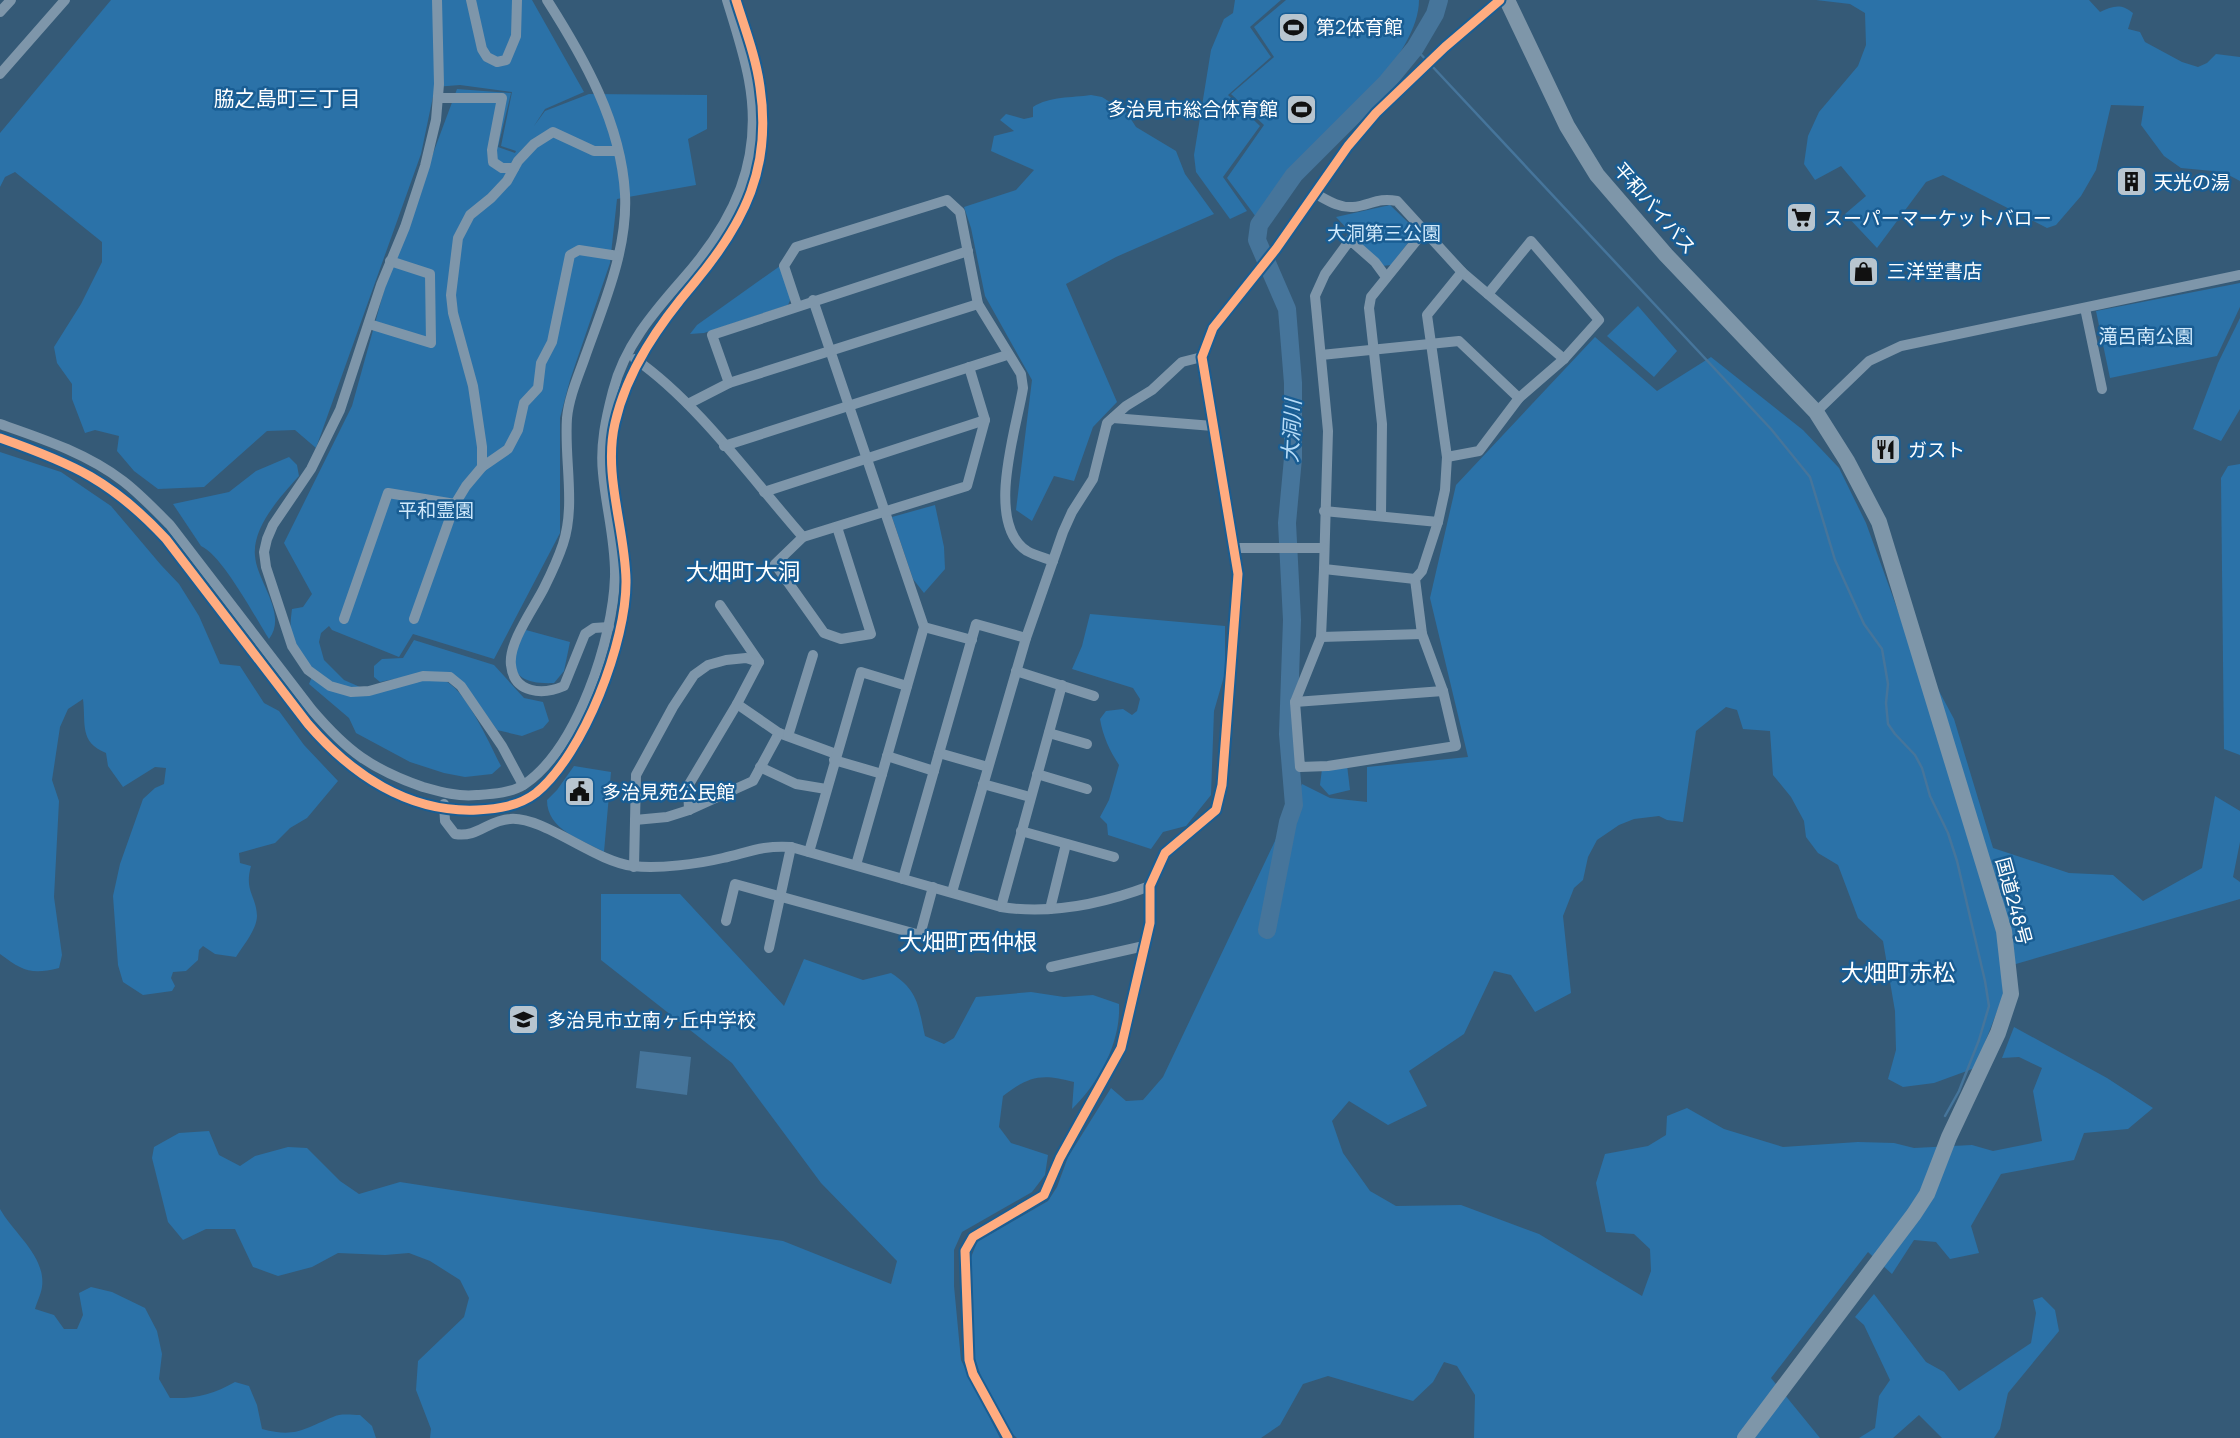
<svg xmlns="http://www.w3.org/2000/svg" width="2240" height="1438" viewBox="0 0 2240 1438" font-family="Manrope,'Noto Sans JP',sans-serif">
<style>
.green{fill:#2b72a8}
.water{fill:#46759b}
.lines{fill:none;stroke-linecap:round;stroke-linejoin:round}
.stream{stroke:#46759b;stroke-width:2.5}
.river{stroke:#46759b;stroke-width:18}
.minor{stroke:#7e96aa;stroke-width:10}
.highway{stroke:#7e96a9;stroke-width:16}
.cycleway-casing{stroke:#195d93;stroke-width:13}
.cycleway{stroke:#ffac80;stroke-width:9}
.labels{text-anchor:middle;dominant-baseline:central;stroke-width:5;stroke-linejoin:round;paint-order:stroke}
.poi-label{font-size:19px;fill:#fff;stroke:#195d93;text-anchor:start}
.street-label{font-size:19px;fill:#fff;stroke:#195d93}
.park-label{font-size:19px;fill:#d0e9fb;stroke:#195d93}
.neighbourhood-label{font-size:21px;fill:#fff;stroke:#195d93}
.water-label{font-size:21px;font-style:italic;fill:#b6dbf7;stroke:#195d93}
.quarter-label{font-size:23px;fill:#fff;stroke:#195d93}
</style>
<rect width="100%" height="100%" fill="#355a77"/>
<g class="green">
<path d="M111,0H532L584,92L545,109L534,126L545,111L589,94L707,95V129L688,139L696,185L617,199L610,263L570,380L560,418V533L494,659L413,634L399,657L332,630L329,626L321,633L319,642L324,660L344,680L360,687C327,692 298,664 291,632C290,625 291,617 292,609L303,607L312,594L284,543L352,406L390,269L457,89L511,93L498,147L515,153L516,151L501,146L512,92L460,85L435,87L421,154L316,448L295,430L267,431L204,487L158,489L134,471L117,451L119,436L95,430L85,433L72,399V384L57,363L54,347L81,304L102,262V242L15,172L5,177L0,187V133Z"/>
<path d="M1235,0H1281L1250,27L1271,57L1228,95L1260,126L1223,177L1247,211L1230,219L1196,172L1194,155L1211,50L1224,19L1233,13Z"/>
<path d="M1286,0H1419C1419,55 1334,129 1297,168C1282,183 1269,201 1256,217L1227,178L1264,125L1231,94L1274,57L1254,27Z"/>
<path d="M1816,0H2089L2100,12C2113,6 2121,3 2133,13L2128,29L2140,32L2145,42L2182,62L2198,67L2207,63L2216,54L2240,57V181L2223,172L2181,168L2164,156L2141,125L2144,106L2111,105L2096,170L2081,196L2056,225L2047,228L1943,175L1926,182L1877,248L1845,214L1866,196L1841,166L1815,180L1804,164L1808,136L1819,112L1858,66L1866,45L1865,13L1850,4Z"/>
<path d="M1091,95L1102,97L1127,113L1136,127L1176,151L1185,174L1214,214L1116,257L1066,284L1117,402L1093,427L1074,481L1054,476L1032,521L1016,510L1032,380L985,296L971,228L964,207L1016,190L1034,170L991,151L994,136L1014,131L1000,120L1006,114L1024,119L1033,117V107C1050,96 1071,98 1091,95Z"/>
<path d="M1390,205L1417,231L1391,265L1382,266L1336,217Z"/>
<path d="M780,266L791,298L788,305L704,333L690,334L697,325Z"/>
<path d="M2240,283V307L2217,356L2110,378L2096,311Z"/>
<path d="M1638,306L1677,351L1654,377L1607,336Z"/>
<path d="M2240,318V409L2221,441L2193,429L2218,363Z"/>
<path d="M1595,337L1657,391L1711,357L1803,430L1839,468L1866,523L1902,622L1954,719L1993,848L2069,873L2113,875L2143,901L2202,868L2215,796L2240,811V842L2233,877L2240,882V899L2002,968L2003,996L1975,1068L1934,1083L1903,1087L1888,1079L1896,1050L1895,1011L1883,941L1858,918L1838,865L1818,853L1806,837L1804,821L1791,797L1773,775L1770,731L1743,729L1737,710L1726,707L1696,731L1683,822L1667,820L1659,816L1634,819L1619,825L1597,840L1588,857L1583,880L1574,888L1563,916L1571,993L1535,1012L1511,975L1494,971L1464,1034L1409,1071L1427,1106L1388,1125L1349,1101L1332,1121L1343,1153L1370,1191L1396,1206L1461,1205L1539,1234L1642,1296L1651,1271L1650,1249L1634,1234L1606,1232L1596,1183L1605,1154L1648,1146L1666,1135L1667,1116L1687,1108L1724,1129L1783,1147L1858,1142L1894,1143L1914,1148L1972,1145L1993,1151L2042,1141L2033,1091L2042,1068L2019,1057L2002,1058L2014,1027L2107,1078L2153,1108L2128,1129L2084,1133L2074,1160L2001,1174L1971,1226L1979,1253L1950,1259L1936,1242L1914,1240L1892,1274L1868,1252L1771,1378L1820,1438H1474L1475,1395L1457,1366L1444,1362L1433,1382L1413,1401L1328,1376L1303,1384L1280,1425L1261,1438H1017L1008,1430L983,1382L975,1359L971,1340L970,1260L977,1242L1048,1201L1057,1187L1068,1157L1111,1088L1126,1101L1143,1100L1163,1077L1302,784L1330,798L1367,802V767L1468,757L1430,598L1456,485Z"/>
<path d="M0,452L61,472L111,506L161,565L179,584L199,616L220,664L240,666L264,703L279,711L304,745L338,781L307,818L290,828L275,843L239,853L240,863L251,866C244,891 256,895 257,916C257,929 243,946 236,957L215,954L203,946L199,950L198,960L186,971L173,972L171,978L175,986L172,991L143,995L123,982L118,965L113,896L120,864L143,799L155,788L164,784L166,768L155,767L123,787L108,766L106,753C79,742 86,724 83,699L68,709L60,727L52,780L59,801L54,897L62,955L59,968C31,975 23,971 0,954Z"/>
<path d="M289,457L297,465L299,476C281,496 252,527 255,556C257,582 288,614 269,639C255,617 222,555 201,546L173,504L229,492L256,471Z"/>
<path d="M2240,464V755L2224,749L2221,478L2228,466Z"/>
<path d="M935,505L944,547L945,569L924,593L913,579L892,517Z"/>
<path d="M1090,614L1225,626V673L1214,711L1211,795L1186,826L1163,832L1151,849L1108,835L1107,824L1100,817L1109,800L1119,765C1110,751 1103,737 1100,719L1106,711L1123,709L1132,715L1137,711L1140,699L1133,688L1072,669L1082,646Z"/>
<path d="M526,630L570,642L564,671L554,683C511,685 505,665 526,630Z"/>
<path d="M414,640L494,665L524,698L543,702L549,721L543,728L522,736L497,730L464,683L428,672L380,682L374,677V666L382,659L403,658Z"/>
<path d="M312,677L339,693C359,690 427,675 443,680C465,687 490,745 501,766L492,774L465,777L444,773L410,762L356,733L349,718L309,684Z"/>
<path d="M1347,765L1350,790L1329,795L1320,785L1322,769Z"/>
<path d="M574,766L611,772L604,852C581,839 547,830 547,800L557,790Z"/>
<path d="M601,894H680L784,1006L804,959L863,980L891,973C919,991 918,1006 925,1036L944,1044L954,1038L976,997L1031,992L1064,997L1093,995L1119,1004C1121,1042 1099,1083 1072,1109L1074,1082C1041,1073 1029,1076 1003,1096L999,1127L1011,1143L1048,1155L1045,1175L1032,1192L962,1232L954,1250V1286L961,1360L1000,1438H430L431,1429L416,1390L418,1361L464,1317L469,1298L460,1280L430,1261L409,1253L385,1255L338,1253L312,1267L278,1276L253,1267L235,1229H206L183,1240L168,1222L152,1158L154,1147L179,1133L209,1131L219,1155L240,1166L255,1156L288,1147L307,1148L340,1181L359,1194L400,1182L783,1241L891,1284L897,1261L821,1183L732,1063L601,960Z"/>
<path d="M0,1209C14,1234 46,1256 42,1287C41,1294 37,1302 35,1309L54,1315L64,1329H77L83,1315L79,1293L91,1287L112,1292L145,1308L157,1331L162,1354L159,1379L170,1398C195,1399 214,1394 235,1382L249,1386L257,1405L262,1429C296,1438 303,1429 333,1417C340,1413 352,1415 360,1415L372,1426L376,1438H0Z"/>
<path d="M1874,1294L1926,1362L1944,1372L1959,1391L2031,1343L2036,1313L2033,1300L2042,1297L2055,1310L2059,1331L2008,1393L2000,1429L1994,1438H1942L1919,1415L1893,1438H1859L1875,1428L1879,1396L1890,1380L1864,1325L1855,1317Z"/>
</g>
<path class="water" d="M640,1051L691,1057L687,1095L636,1088Z"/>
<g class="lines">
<g class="stream">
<path d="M1415,48L1427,61"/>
<path d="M1431,65L1771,429L1810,477L1835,560L1864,624L1882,649L1888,684L1886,703L1888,724L1895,734L1915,755L1922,768L1930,796L1948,833L1957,861L1985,981L1989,1006L1979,1040L1959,1091L1945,1116"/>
</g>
<path class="river" d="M1267,930L1288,822L1294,805L1288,734L1292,620L1287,523L1293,458V383L1287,309L1257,240L1259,225L1294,175L1387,82L1415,48L1435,14L1439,0"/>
<g class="minor">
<path d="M437,0L439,84L436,120L425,166L405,227L381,285L340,410L311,469L273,525L267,539L264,552L266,567L292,646L308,670L330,686L351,692L369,691L423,676L450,677L461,686L502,746L523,785"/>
<path d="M471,0L482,49L487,57L497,62L506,60L516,36L517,0"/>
<path d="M547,0C584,58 621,123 625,194C628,250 603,306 585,357C578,377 569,397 567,418C564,459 576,505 563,544C558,559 551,574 544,588C534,608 508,643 511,665C514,694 543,695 564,686L585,634L594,628L609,627"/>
<path d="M0,12L11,0"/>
<path d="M0,74L65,0"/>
<path d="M438,98H502L492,150L493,162L502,168H514"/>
<path d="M1316,194C1327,200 1339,208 1353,207C1371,205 1378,197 1397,201L1462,272L1564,359"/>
<path d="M1386,277L1375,262L1350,240L1325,274L1315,296L1328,431L1324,569L1321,637L1295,702L1300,767L1328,766L1456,746L1443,691L1422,634L1415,579L1422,571L1438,522L1445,490L1447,457L1427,315L1462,272"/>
<path d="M813,300L924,627L856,865"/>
<path d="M797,305L784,266L796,247L947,200L960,212L978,304L1021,374L1023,388C1017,427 984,523 1027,551C1034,555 1045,558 1053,561"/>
<path d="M2085,308L2102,389"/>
<path d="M369,324L431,343L430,274L390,261"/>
<path d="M1321,355L1459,341L1519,398"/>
<path d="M635,359C697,402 752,479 803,537"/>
<path d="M729,383L712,335L968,251"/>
<path d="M688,404L729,383L978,304"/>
<path d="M1816,412L1869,361L1901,346L2240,275"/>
<path d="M1113,418L1213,426"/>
<path d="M0,424C43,439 86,453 123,481C140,494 155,510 170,525L312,710C347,751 371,769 423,787C441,792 458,797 477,795C492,794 512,793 525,784C578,747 613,639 615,577C616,542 606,508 603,473C600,445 606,418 613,391C624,347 653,313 682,280C734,222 764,160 749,80C744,53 735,26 727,0"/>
<path d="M0,438C74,464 112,481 166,539L308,724C351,774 408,813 477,810C498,809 519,806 536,793C584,754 627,641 626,580C625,528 603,475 615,423C627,370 660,323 695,282C745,222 772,167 760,87C756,57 745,29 736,0"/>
<path d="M724,446L1007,355"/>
<path d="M1447,457L1479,451L1519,398L1564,359L1599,320L1531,241L1488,294"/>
<path d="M482,467L508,449L518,430L524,403L538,388L541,363L552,342L570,255L579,250L618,256"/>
<path d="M764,492L985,420"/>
<path d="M1324,511L1438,522"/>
<path d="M1381,516L1382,424L1369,308L1371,297L1425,230"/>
<path d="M837,527L871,634L841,639L824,633L775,564L803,537L967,486L985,420L969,367"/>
<path d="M1233,548H1324"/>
<path d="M1324,569L1415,579"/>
<path d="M344,619L388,493L455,504"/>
<path d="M414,619L455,504L466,486L482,467V447L473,386L453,313L451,295L458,238L470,215L491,198L507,181L518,161L534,144L553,132L594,151H617"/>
<path d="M924,627L972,640"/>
<path d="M1321,637L1422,634"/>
<path d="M1016,671L1094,696"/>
<path d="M1295,702L1443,691"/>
<path d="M737,704L779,733L836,754"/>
<path d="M1049,733L1087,744"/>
<path d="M788,736L813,655"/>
<path d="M939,753L988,767"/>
<path d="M887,756L934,771"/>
<path d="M834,760L882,774"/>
<path d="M760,767L796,784L826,789"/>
<path d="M1037,774L1087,789"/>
<path d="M983,784L1030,797"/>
<path d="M444,804L445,821L455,834C478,838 488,820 510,819C543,816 595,862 633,866C659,869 698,864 723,858C749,852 764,845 791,847L1001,907C1052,915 1102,904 1150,886"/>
<path d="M689,810L688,786L737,704L759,662L720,605"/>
<path d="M635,820L667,817L689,810L753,781L779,733"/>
<path d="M1021,831L1114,857"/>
<path d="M809,852L861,672L907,686"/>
<path d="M634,867L636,775L673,707L694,675L708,665L726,660L746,658L759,662"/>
<path d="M903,879L976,624L1026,638"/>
<path d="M952,892L1026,638L1063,532L1072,512L1093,479L1107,423L1126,406L1152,390L1182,362L1202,357"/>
<path d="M1001,907L1062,685"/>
<path d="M1050,909L1066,844"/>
<path d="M726,921L735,884L920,935L933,887"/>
<path d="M769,948L791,847"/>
<path d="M1051,967L1144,946"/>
<path d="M1008,1438L973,1374L969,1360L965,1251L973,1237L1044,1195L1060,1158L1121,1048L1150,923V886L1165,853L1216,810L1222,785L1238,574L1202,357L1213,328L1276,249L1348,146L1376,113L1445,47L1500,0"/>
</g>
<path class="highway" d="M1507,0L1567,126L1597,175L1666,255L1816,412L1847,461L1879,522L2004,931L2011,994L1998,1033L1949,1137L1927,1194L1914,1214L1745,1438"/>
<defs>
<g id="cycleway">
<path d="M0,438C74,464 112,481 166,539L308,724C351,774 408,813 477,810C498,809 519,806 536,793C584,754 627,641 626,580C625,528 603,475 615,423C627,370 660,323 695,282C745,222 772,167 760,87C756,57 745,29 736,0"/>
<path d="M1008,1438L973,1374L969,1360L965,1251L973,1237L1044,1195L1060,1158L1121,1048L1150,923V886L1165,853L1216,810L1222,785L1238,574L1202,357L1213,328L1276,249L1348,146L1376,113L1445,47L1500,0"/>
</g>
</defs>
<use href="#cycleway" class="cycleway-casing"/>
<use href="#cycleway" class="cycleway"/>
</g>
<defs>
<symbol id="stadium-square" viewBox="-11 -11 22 22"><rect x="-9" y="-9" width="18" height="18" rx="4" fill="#b8c5cf" stroke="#195d93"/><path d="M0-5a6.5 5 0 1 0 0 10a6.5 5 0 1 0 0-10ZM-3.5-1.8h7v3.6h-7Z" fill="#111"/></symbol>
<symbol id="building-square" viewBox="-11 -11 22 22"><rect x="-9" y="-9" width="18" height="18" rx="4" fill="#b8c5cf" stroke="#195d93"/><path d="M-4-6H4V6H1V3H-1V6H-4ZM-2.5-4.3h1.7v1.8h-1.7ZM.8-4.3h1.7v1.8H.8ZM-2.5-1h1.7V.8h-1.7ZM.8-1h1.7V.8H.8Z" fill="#111"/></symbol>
<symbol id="supermarket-square" viewBox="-11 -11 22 22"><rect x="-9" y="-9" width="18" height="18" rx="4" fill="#b8c5cf" stroke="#195d93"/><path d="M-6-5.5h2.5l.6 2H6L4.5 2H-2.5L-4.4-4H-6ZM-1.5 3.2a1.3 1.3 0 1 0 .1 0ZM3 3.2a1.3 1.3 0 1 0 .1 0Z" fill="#111"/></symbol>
<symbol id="shop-square" viewBox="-11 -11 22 22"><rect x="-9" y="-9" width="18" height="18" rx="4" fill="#b8c5cf" stroke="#195d93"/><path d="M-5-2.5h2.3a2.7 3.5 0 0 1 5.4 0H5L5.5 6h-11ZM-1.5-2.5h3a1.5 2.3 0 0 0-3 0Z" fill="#111"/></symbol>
<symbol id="restaurant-square" viewBox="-11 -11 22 22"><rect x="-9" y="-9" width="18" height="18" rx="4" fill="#b8c5cf" stroke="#195d93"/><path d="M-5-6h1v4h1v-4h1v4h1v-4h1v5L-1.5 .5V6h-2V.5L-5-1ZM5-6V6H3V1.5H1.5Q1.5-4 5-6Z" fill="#111"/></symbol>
<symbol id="civic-square" viewBox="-11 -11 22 22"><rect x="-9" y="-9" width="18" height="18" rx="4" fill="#b8c5cf" stroke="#195d93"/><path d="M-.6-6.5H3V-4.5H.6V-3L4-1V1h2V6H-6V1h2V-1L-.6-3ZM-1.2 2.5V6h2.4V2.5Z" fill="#111"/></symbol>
<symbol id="school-square" viewBox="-11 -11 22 22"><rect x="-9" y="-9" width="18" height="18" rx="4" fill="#b8c5cf" stroke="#195d93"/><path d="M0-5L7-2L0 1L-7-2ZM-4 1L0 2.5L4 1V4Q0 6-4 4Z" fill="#111"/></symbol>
</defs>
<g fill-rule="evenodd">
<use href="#stadium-square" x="1276" y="10" width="35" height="35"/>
<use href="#stadium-square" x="1284" y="92" width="35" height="35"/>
<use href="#building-square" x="2114" y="164" width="35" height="35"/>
<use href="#supermarket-square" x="1784" y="200" width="35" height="35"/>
<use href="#shop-square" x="1846" y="254" width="35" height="35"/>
<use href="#restaurant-square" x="1868" y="432" width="35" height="35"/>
<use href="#civic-square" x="562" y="774" width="35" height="35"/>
<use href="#school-square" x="506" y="1002" width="35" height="35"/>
</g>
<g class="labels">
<g class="poi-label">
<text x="1316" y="27">第2体育館</text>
<text x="1278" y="109" text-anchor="end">多治見市総合体育館</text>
<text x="2154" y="182">天光の湯</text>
<text x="1824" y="218">スーパーマーケットバロー</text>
<text x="1887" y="271">三洋堂書店</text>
<text x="1908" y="450">ガスト</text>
<text x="602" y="792">多治見苑公民館</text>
<text x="547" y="1020">多治見市立南ヶ丘中学校</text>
</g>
<g class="street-label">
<text transform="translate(1655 208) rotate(49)">平和バイパス</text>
<text transform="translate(2014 901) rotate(75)">国道248号</text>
</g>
<g class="park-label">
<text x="1384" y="233">大洞第三公園</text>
<text x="2146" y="336">滝呂南公園</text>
<text x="436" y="510">平和霊園</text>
</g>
<g class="neighbourhood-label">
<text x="287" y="98">脇之島町三丁目</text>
</g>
<g class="water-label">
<text transform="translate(1291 431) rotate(-87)">大洞川</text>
</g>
<g class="quarter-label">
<text x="743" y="571">大畑町大洞</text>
<text x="968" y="941">大畑町西仲根</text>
<text x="1898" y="972">大畑町赤松</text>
</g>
</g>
</svg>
